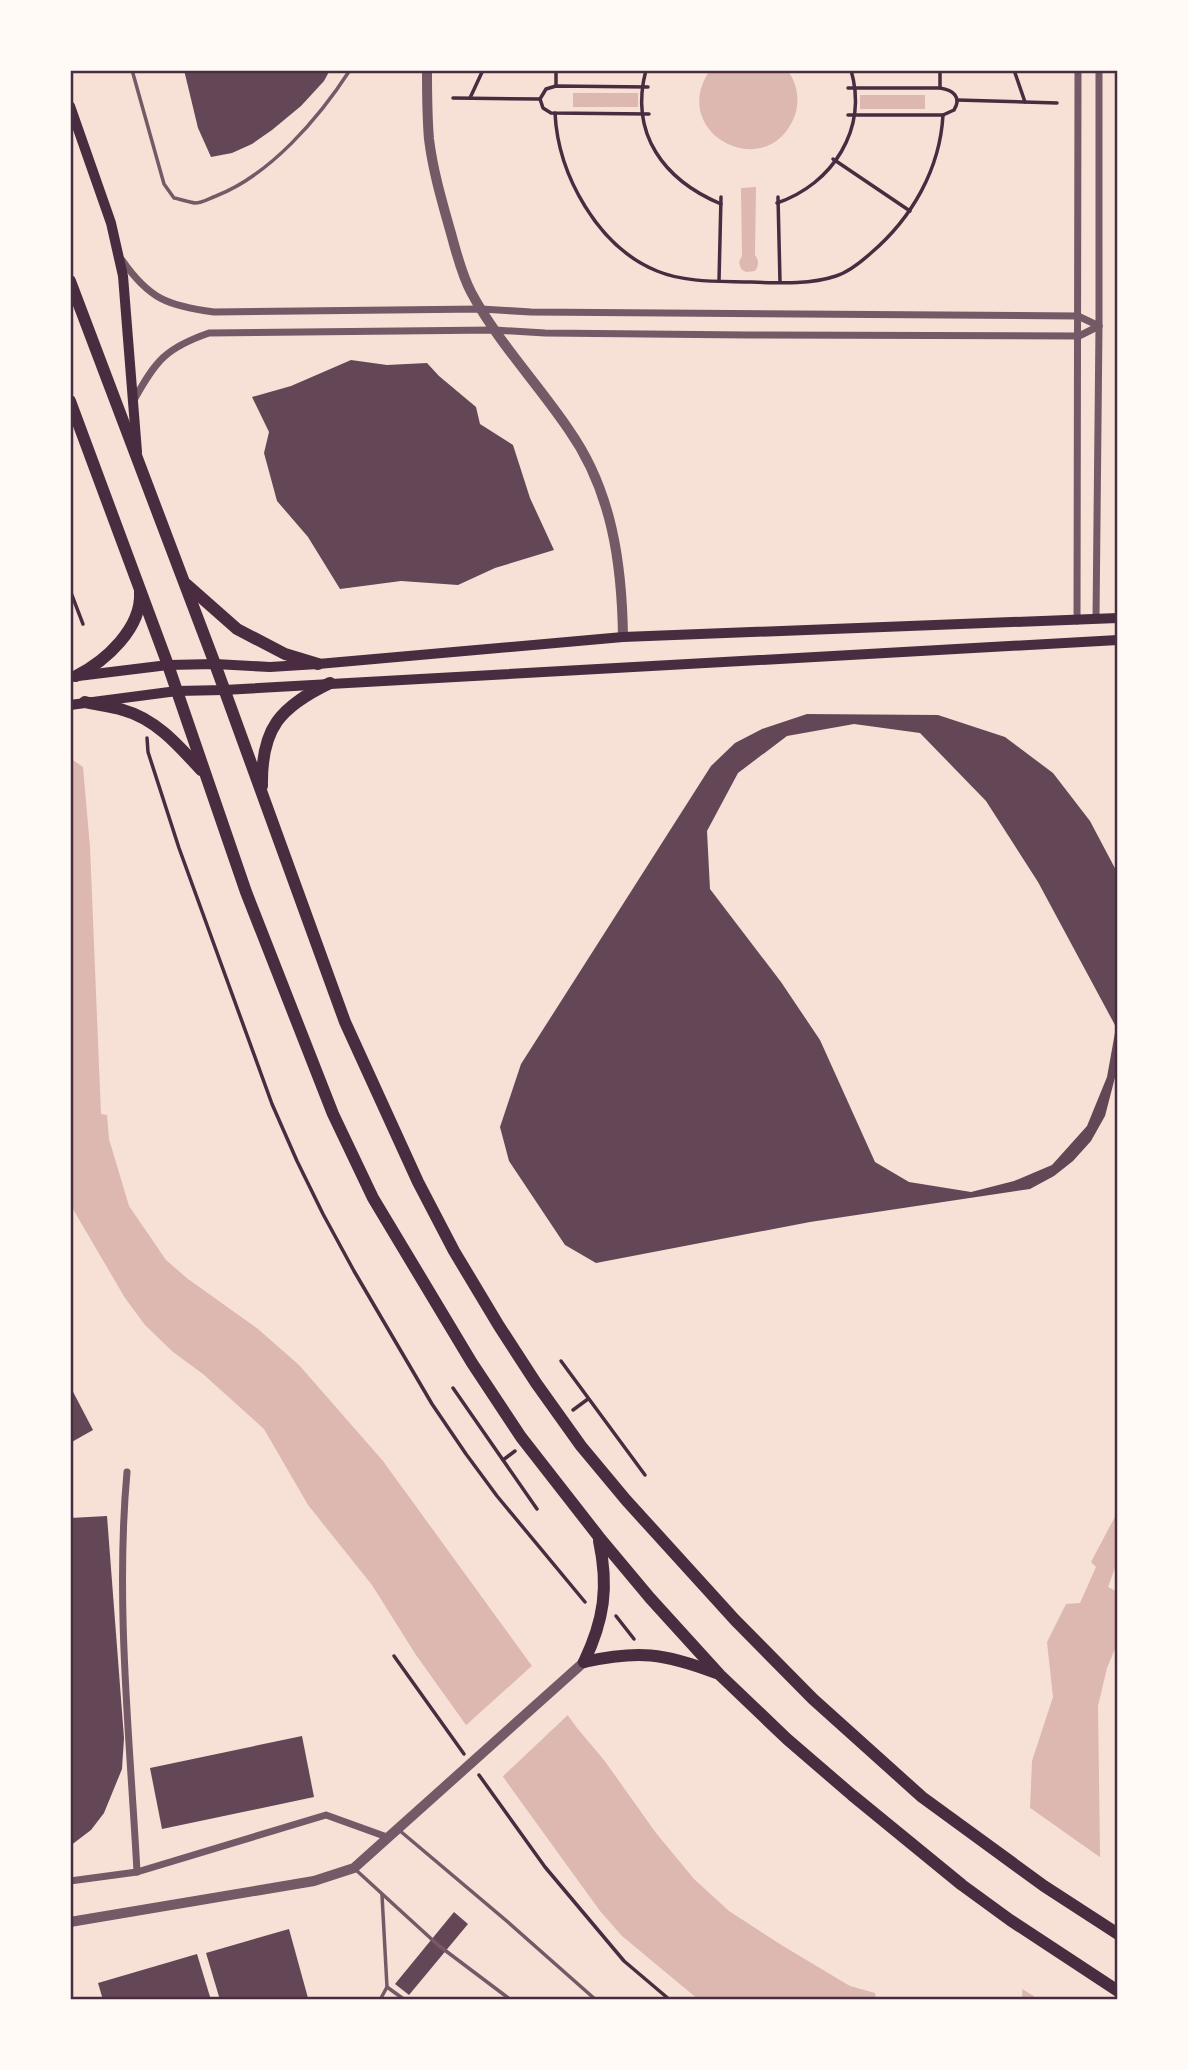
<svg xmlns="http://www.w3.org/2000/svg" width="1188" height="2070" viewBox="0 0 1188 2070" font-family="Poppins,sans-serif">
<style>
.water{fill:#dcb8b0}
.pier{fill:#f7e1d7}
.building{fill:#644757;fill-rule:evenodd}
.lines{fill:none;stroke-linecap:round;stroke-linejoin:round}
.path{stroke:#4a2c40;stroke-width:3.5}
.service{stroke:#755966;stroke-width:3.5}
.minor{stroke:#755966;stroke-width:7}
.tertiary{stroke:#755966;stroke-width:10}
.secondary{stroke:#4a2c40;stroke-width:10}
.primary{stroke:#4a2c40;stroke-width:12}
.neatline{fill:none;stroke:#4a2c40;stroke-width:2.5}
</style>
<rect width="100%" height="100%" fill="#f7e1d7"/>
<g class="water">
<path d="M710,70H787C797,82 800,100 795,115C769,186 666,134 710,70Z"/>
<rect x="573" y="93" width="65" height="14"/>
<rect x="860" y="95" width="65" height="14"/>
<path d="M756,187L755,255C759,260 759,265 755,271L746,272L741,269L739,262L742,256L741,188Z"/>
<path d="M70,758L83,767L90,847L101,1114L107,1115L109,1139L129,1206L166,1260L188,1279L258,1329L299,1365L383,1461L577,1728L604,1760L656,1833L694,1879L729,1911L783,1946L850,1986L875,1993L876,2000H699L622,1936L600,1911L524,1806L416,1655L372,1585L308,1505L264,1429L203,1374L173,1352L145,1325L125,1298L70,1204Z"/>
<path d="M1118,1511V1560L1108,1587L1118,1592V1642L1107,1668L1098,1706L1102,2000H1022L1032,1761L1053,1697L1047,1642L1066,1604L1080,1603L1096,1567L1091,1562Z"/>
</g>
<g class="pier">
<path d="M535,1663L571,1712L500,1779L463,1728Z"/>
<path d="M1026,1805L1104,1860L1105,2000H1040L1019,1987Z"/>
</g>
<g class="building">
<path d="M184,70H330L324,81L301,106L272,130L252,144L232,153L211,157L198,128Z"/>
<path d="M351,360L387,365L427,363L439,376L476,407L480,424L513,445L530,498L554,550L495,568L458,585L401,581L340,589L308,537L277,501L264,453L269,432L252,397L291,386Z"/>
<path d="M807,714L938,715L1005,737L1053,773L1090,821L1118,874V1066L1105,1116L1091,1141L1073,1161L1054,1176L1030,1189L810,1222L596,1263L565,1245L509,1161L500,1127L521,1064L711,766L735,743L762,729ZM854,724L920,733L986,801L1038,882L1116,1027L1107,1077L1087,1126L1052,1165L1014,1181L971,1192L909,1182L875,1162L820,1040L781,982L710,889L707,831L738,773L787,736Z"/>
<path d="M70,1386L93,1430L70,1443Z"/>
<path d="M107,1516L124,1738L122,1769L104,1813L91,1830L70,1846V1518Z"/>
<path d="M302,1736L314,1797L162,1829L150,1768Z"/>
<path d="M454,1912L468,1924L409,1995L395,1984Z"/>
<path d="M289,1929L308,1998L302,2000H220L206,1953Z"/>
<path d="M197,1954L211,2000H103L98,1983Z"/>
</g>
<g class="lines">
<g class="path">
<path d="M556,70V86"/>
<path d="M646,70C629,134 664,180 721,204"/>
<path d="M940,70V88"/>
<path d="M1014,70L1025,102"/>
<path d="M648,87L556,86L546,89L540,99L543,108L551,113L649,114"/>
<path d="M453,98L540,99"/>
<path d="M470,98L483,70"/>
<path d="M957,100L1057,103"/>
<path d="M555,113C558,175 598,247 657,271C686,283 720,281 751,282C779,283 809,285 836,276C849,272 861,262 871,253C912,218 940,169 943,115"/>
<path d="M848,115H943L954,110C962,97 953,90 940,88H848"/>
<path d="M833,159L910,211"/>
<path d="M778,197L780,282"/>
<path d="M777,203C833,184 868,129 851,70"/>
<path d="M719,281L721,197"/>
<path d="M70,590L83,624"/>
<path d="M147,738L148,752L179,848L272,1104L297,1161L323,1214L354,1271L432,1404L466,1454L497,1496L585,1602"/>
<path d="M561,1361L645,1475"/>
<path d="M453,1388L537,1509"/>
<path d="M573,1410L588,1399"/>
<path d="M503,1460L515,1451"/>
<path d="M616,1616L634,1639"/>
<path d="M394,1656L464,1754"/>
<path d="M479,1775L545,1867L624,1961L670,2000"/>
</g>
<g class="service">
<path d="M132,70L164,184L174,198C180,199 188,202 195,203C202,203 210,198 216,196C270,175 319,118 350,70"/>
<path d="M399,1830L509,1923L596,2000"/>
<path d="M356,1870L438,1945L511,2000"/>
<path d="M382,1895L387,1987"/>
<path d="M380,2000L387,1987L405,2000"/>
</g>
<g class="minor">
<path d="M122,260C149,299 168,306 214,312L481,309L531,312L1078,316L1099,326"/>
<path d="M134,400C156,360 166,348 209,333L495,330L545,333L748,335L1079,336L1099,326"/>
<path d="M1096,619L1099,326V70"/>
<path d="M1077,621L1078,70"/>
<path d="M137,1872L326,1815L387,1837"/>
<path d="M70,1881L137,1872C130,1740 115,1603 127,1472"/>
</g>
<g class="tertiary">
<path d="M427,70C427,93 427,116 429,139C433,172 443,205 452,237C457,255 462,275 471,292C497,341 538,384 569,430C612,491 622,564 623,637"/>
<path d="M70,1922L314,1881L354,1868L584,1662"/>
</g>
<g class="secondary">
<path d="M70,106L111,223L123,276L137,452"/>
<path d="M70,677L168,665L215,664L270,667L318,664L623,637L1118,618"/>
<path d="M70,705L177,691L224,690L1118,640"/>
</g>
<g class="primary">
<path d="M70,281L215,664L345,1022L418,1182L454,1251L499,1326L536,1383L581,1446L626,1500L735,1620L813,1699L922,1797L1044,1886L1118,1934"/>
<path d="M70,401L168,665L246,892L333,1114L373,1198L472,1363L521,1437L599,1537L650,1598L720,1675L787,1739L852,1795L962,1885L1010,1920L1118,1991"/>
<path d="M186,584L237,629L285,654L318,664"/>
<path d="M76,676C106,661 142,628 140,592"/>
<path d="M85,702C97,705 111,706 123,710C156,719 179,746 201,770"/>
<path d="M262,786C261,728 280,707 330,683"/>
<path d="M584,1662C638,1650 664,1653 716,1673"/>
<path d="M584,1662C604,1620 609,1587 599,1541"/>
</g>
</g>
<rect width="1188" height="2070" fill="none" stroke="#fffaf5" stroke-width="144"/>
<rect x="72" y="72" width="1044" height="1926" class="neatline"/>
</svg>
